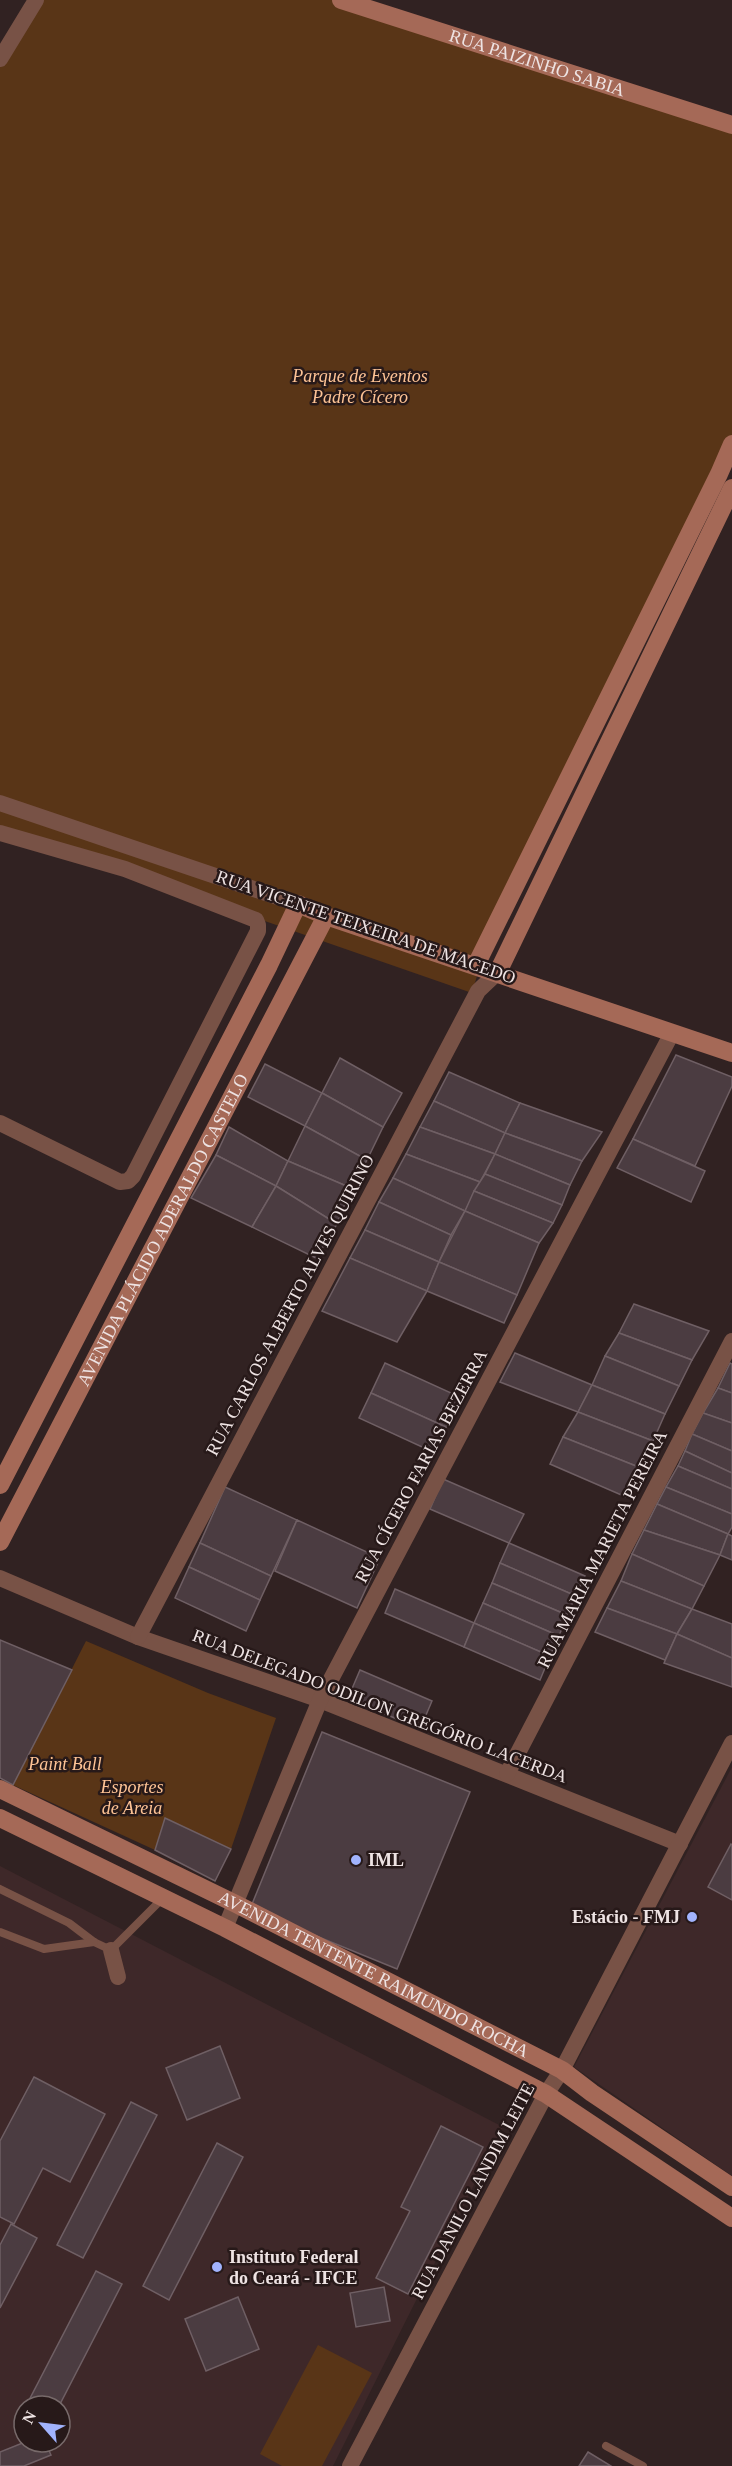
<svg xmlns="http://www.w3.org/2000/svg" width="732" height="2466" viewBox="0 0 732 2466" font-family="'Times New Roman',serif">
<style>
.built{fill:#3e2829;fill-rule:evenodd}
.green{fill:#593517}
.building{fill:#4b3c41;stroke:#6f5f64;stroke-width:1.5}
.lines{fill:none;stroke-linecap:round;stroke-linejoin:round}
.lane{stroke:#785246;stroke-width:8}
.street{stroke:#785246;stroke-width:16}
.secondary{stroke:#a56957;stroke-width:18}
.poi-dot{fill:#a1b3fd;stroke:#271919;stroke-width:2}
.labels{text-anchor:middle;dominant-baseline:central;stroke-width:5;stroke-linejoin:round;paint-order:stroke}
.street-label{font-size:18px;fill:#eee3e3;stroke:#271919}
.park-label{font-size:18px;font-style:italic;fill:#fec395;stroke:#271919}
.poi-label{font-size:18px;font-weight:bold;fill:#eee3e3;stroke:#271919;text-anchor:start}
</style>
<rect width="100%" height="100%" fill="#312222"/>
<g class="built">
<path d="M732,1767V2176L574,2067Z"/>
<path d="M0,1866L503,2127L333,2466H0ZM24,2406H60V2442H24Z"/>
</g>
<g class="green">
<path d="M35,0H339L732,126V440L486,945L472,993L0,829V58Z"/>
<path d="M86,1641L208,1693L276,1718L231,1849L166,1819L155,1850L13,1785Z"/>
<path d="M318,2345L372,2373L322,2466H282L260,2454Z"/>
</g>
<g class="building">
<path d="M676,1055L732,1077V1086L695,1166L633,1139Z"/>
<path d="M340,1058L402,1093L383,1127L322,1093Z"/>
<path d="M265,1064L322,1093L305,1126L248,1097Z"/>
<path d="M449,1072L520,1103L505,1133L434,1101Z"/>
<path d="M322,1093L383,1127L367,1160L305,1126Z"/>
<path d="M434,1101L505,1133L495,1154L420,1127Z"/>
<path d="M520,1103L602,1132L582,1161L505,1133Z"/>
<path d="M305,1126L367,1160L351,1188L288,1161Z"/>
<path d="M229,1127L288,1161L276,1186L216,1155Z"/>
<path d="M420,1127L495,1154L480,1182L406,1154Z"/>
<path d="M505,1133L582,1161L570,1185L495,1154Z"/>
<path d="M633,1139L705,1171L691,1202L617,1168Z"/>
<path d="M406,1154L480,1182L465,1211L393,1178Z"/>
<path d="M495,1154L570,1185L562,1205L485,1174Z"/>
<path d="M216,1155L276,1186L252,1227L191,1198Z"/>
<path d="M288,1161L351,1188L337,1224L276,1186Z"/>
<path d="M485,1174L562,1205L553,1223L474,1191Z"/>
<path d="M393,1178L465,1211L451,1235L379,1202Z"/>
<path d="M276,1186L337,1224L316,1258L252,1227Z"/>
<path d="M474,1191L553,1223L539,1243L465,1211Z"/>
<path d="M379,1202L451,1235L439,1262L365,1230Z"/>
<path d="M465,1211L539,1243L517,1295L439,1262Z"/>
<path d="M365,1230L439,1262L427,1291L350,1258Z"/>
<path d="M350,1258L427,1291L397,1342L322,1311Z"/>
<path d="M439,1262L517,1295L504,1323L427,1291Z"/>
<path d="M634,1304L709,1331L692,1360L619,1333Z"/>
<path d="M619,1333L692,1360L679,1386L605,1356Z"/>
<path d="M515,1353L592,1385L578,1412L500,1382Z"/>
<path d="M605,1356L679,1386L665,1414L592,1385Z"/>
<path d="M385,1363L460,1397L446,1427L371,1393Z"/>
<path d="M730,1363L732,1364V1393L718,1388Z"/>
<path d="M592,1385L665,1414L653,1441L578,1412Z"/>
<path d="M718,1388L732,1393V1423L703,1413Z"/>
<path d="M371,1393L446,1427L433,1452L359,1418Z"/>
<path d="M578,1412L653,1441L641,1468L563,1437Z"/>
<path d="M703,1413L732,1423V1451L692,1434Z"/>
<path d="M692,1434L732,1451V1473L685,1451Z"/>
<path d="M563,1437L641,1468L626,1497L550,1464Z"/>
<path d="M685,1451L732,1473V1489L678,1466Z"/>
<path d="M678,1466L732,1489V1514L666,1487Z"/>
<path d="M443,1479L524,1514L509,1543L430,1509Z"/>
<path d="M225,1487L297,1520L271,1576L200,1543Z"/>
<path d="M666,1487L732,1514V1527L728,1534L657,1504Z"/>
<path d="M657,1504L728,1534L720,1555L644,1530Z"/>
<path d="M297,1520L380,1558L357,1608L275,1571Z"/>
<path d="M644,1530L720,1555L704,1586L632,1554Z"/>
<path d="M728,1534L732,1536V1560L720,1555Z"/>
<path d="M200,1543L271,1576L260,1600L189,1567Z"/>
<path d="M509,1543L585,1576L576,1596L500,1563Z"/>
<path d="M632,1554L704,1586L692,1609L621,1581Z"/>
<path d="M500,1563L576,1596L567,1615L492,1583Z"/>
<path d="M189,1567L260,1600L246,1631L175,1598Z"/>
<path d="M621,1581L692,1609L677,1634L607,1608Z"/>
<path d="M492,1583L567,1615L559,1636L483,1603Z"/>
<path d="M395,1589L474,1623L464,1647L385,1613Z"/>
<path d="M483,1603L559,1636L550,1656L474,1623Z"/>
<path d="M607,1608L677,1634L665,1660L595,1632Z"/>
<path d="M692,1609L732,1624V1658L677,1634Z"/>
<path d="M474,1623L550,1656L540,1680L464,1647Z"/>
<path d="M677,1634L732,1658V1687L664,1663Z"/>
<path d="M0,1640L72,1670L13,1785L0,1778Z"/>
<path d="M360,1670L432,1701L420,1729L348,1698Z"/>
<path d="M322,1732L470,1792L397,1969L250,1909Z"/>
<path d="M165,1818L231,1849L215,1881L155,1850Z"/>
<path d="M731,1844L732,1845V1900L708,1887Z"/>
<path d="M220,2046L240,2098L187,2120L166,2068Z"/>
<path d="M34,2077L105,2114L70,2182L43,2168L14,2224L0,2217V2141Z"/>
<path d="M131,2102L157,2115L83,2258L57,2245Z"/>
<path d="M441,2126L483,2147L408,2294L376,2278L410,2211L401,2207Z"/>
<path d="M217,2143L243,2157L169,2300L143,2286Z"/>
<path d="M11,2224L37,2238L0,2308V2245Z"/>
<path d="M96,2271L122,2284L59,2406H26Z"/>
<path d="M384,2287L390,2321L356,2327L350,2293Z"/>
<path d="M238,2297L259,2349L206,2371L185,2319Z"/>
<path d="M25,2442H45L51,2455L24,2466H0V2452Z"/>
<path d="M588,2452L611,2466H579Z"/>
</g>
<g class="lines">
<g class="lane">
<path d="M0,1889L69,1923L94,1942L111,1950L163,1898"/>
<path d="M0,1932L44,1949L94,1942"/>
<path d="M606,2446L643,2466"/>
</g>
<g class="street">
<path d="M0,59L36,0"/>
<path d="M0,803L298,904"/>
<path d="M0,833L125,869L256,920L258,925V931L133,1176L128,1181L120,1182L0,1123"/>
<path d="M0,1578L138,1637L320,1700L680,1844"/>
<path d="M138,1637L478,991L498,972"/>
<path d="M507,1774L732,1341"/>
<path d="M225,1928L320,1700L672,1033"/>
<path d="M111,1950L118,1977"/>
<path d="M350,2466L546,2094L562,2070L732,1743"/>
</g>
<g class="secondary">
<path id="s1" d="M341,0L732,125"/>
<path d="M476,965L719,474L732,444"/>
<path d="M498,972L732,488"/>
<path d="M0,1485L269,965L298,904L326,916L732,1053"/>
<path id="s2" d="M0,1542L326,916"/>
<path id="s3" d="M0,1789L236,1904L562,2070L592,2093L732,2187"/>
<path d="M0,1818L225,1928L546,2094L732,2218"/>
</g>
</g>
<g class="poi-dot">
<circle cx="356" cy="1860" r="6"/>
<circle cx="692" cy="1917" r="6"/>
<circle cx="217" cy="2267" r="6"/>
</g>
<g class="labels">
<g class="street-label">
<text stroke="none"><textPath href="#s1" startOffset="206">RUA PAIZINHO SABIA</textPath></text>
<text transform="translate(366 927) rotate(19)">RUA VICENTE TEIXEIRA DE MACEDO</text>
<text stroke="none"><textPath href="#s2" startOffset="352">AVENIDA PLÁCIDO ADERALDO CASTELO</textPath></text>
<text transform="translate(290 1305) rotate(-62)">RUA CARLOS ALBERTO ALVES QUIRINO</text>
<text transform="translate(421 1466) rotate(-62)">RUA CÍCERO FARIAS BEZERRA</text>
<text transform="translate(602 1549) rotate(-63)">RUA MARIA MARIETA PEREIRA</text>
<text transform="translate(380 1706) rotate(21)">RUA DELEGADO ODILON GREGÓRIO LACERDA</text>
<text stroke="none"><textPath href="#s3" startOffset="417">AVENIDA TENTENTE RAIMUNDO ROCHA</textPath></text>
<text transform="translate(473 2191) rotate(-62)">RUA DANILO LANDIM LEITE</text>
</g>
<g class="park-label">
<text x="360" y="376">Parque de Eventos<tspan x="360" dy="21">Padre Cícero</tspan></text>
<text x="65" y="1764">Paint Ball</text>
<text x="132" y="1787">Esportes<tspan x="132" dy="21">de Areia</tspan></text>
</g>
<g class="poi-label">
<text x="368" y="1860">IML</text>
<text x="680" y="1917" text-anchor="end">Estácio - FMJ</text>
<text x="229" y="2257">Instituto Federal<tspan x="229" dy="21">do Ceará - IFCE</tspan></text>
</g>
</g>
<g transform="translate(42 2424) rotate(298)"><circle r="28" fill="#271919" stroke="#776a6a" stroke-width="1.5"/>
<path d="M0-4.5L10 22L0 15L-10 22Z" fill="#a1b3fd"/>
<text y="-9" font-size="16" font-weight="bold" text-anchor="middle" fill="#eee3e3">N</text>
</g>
</svg>
